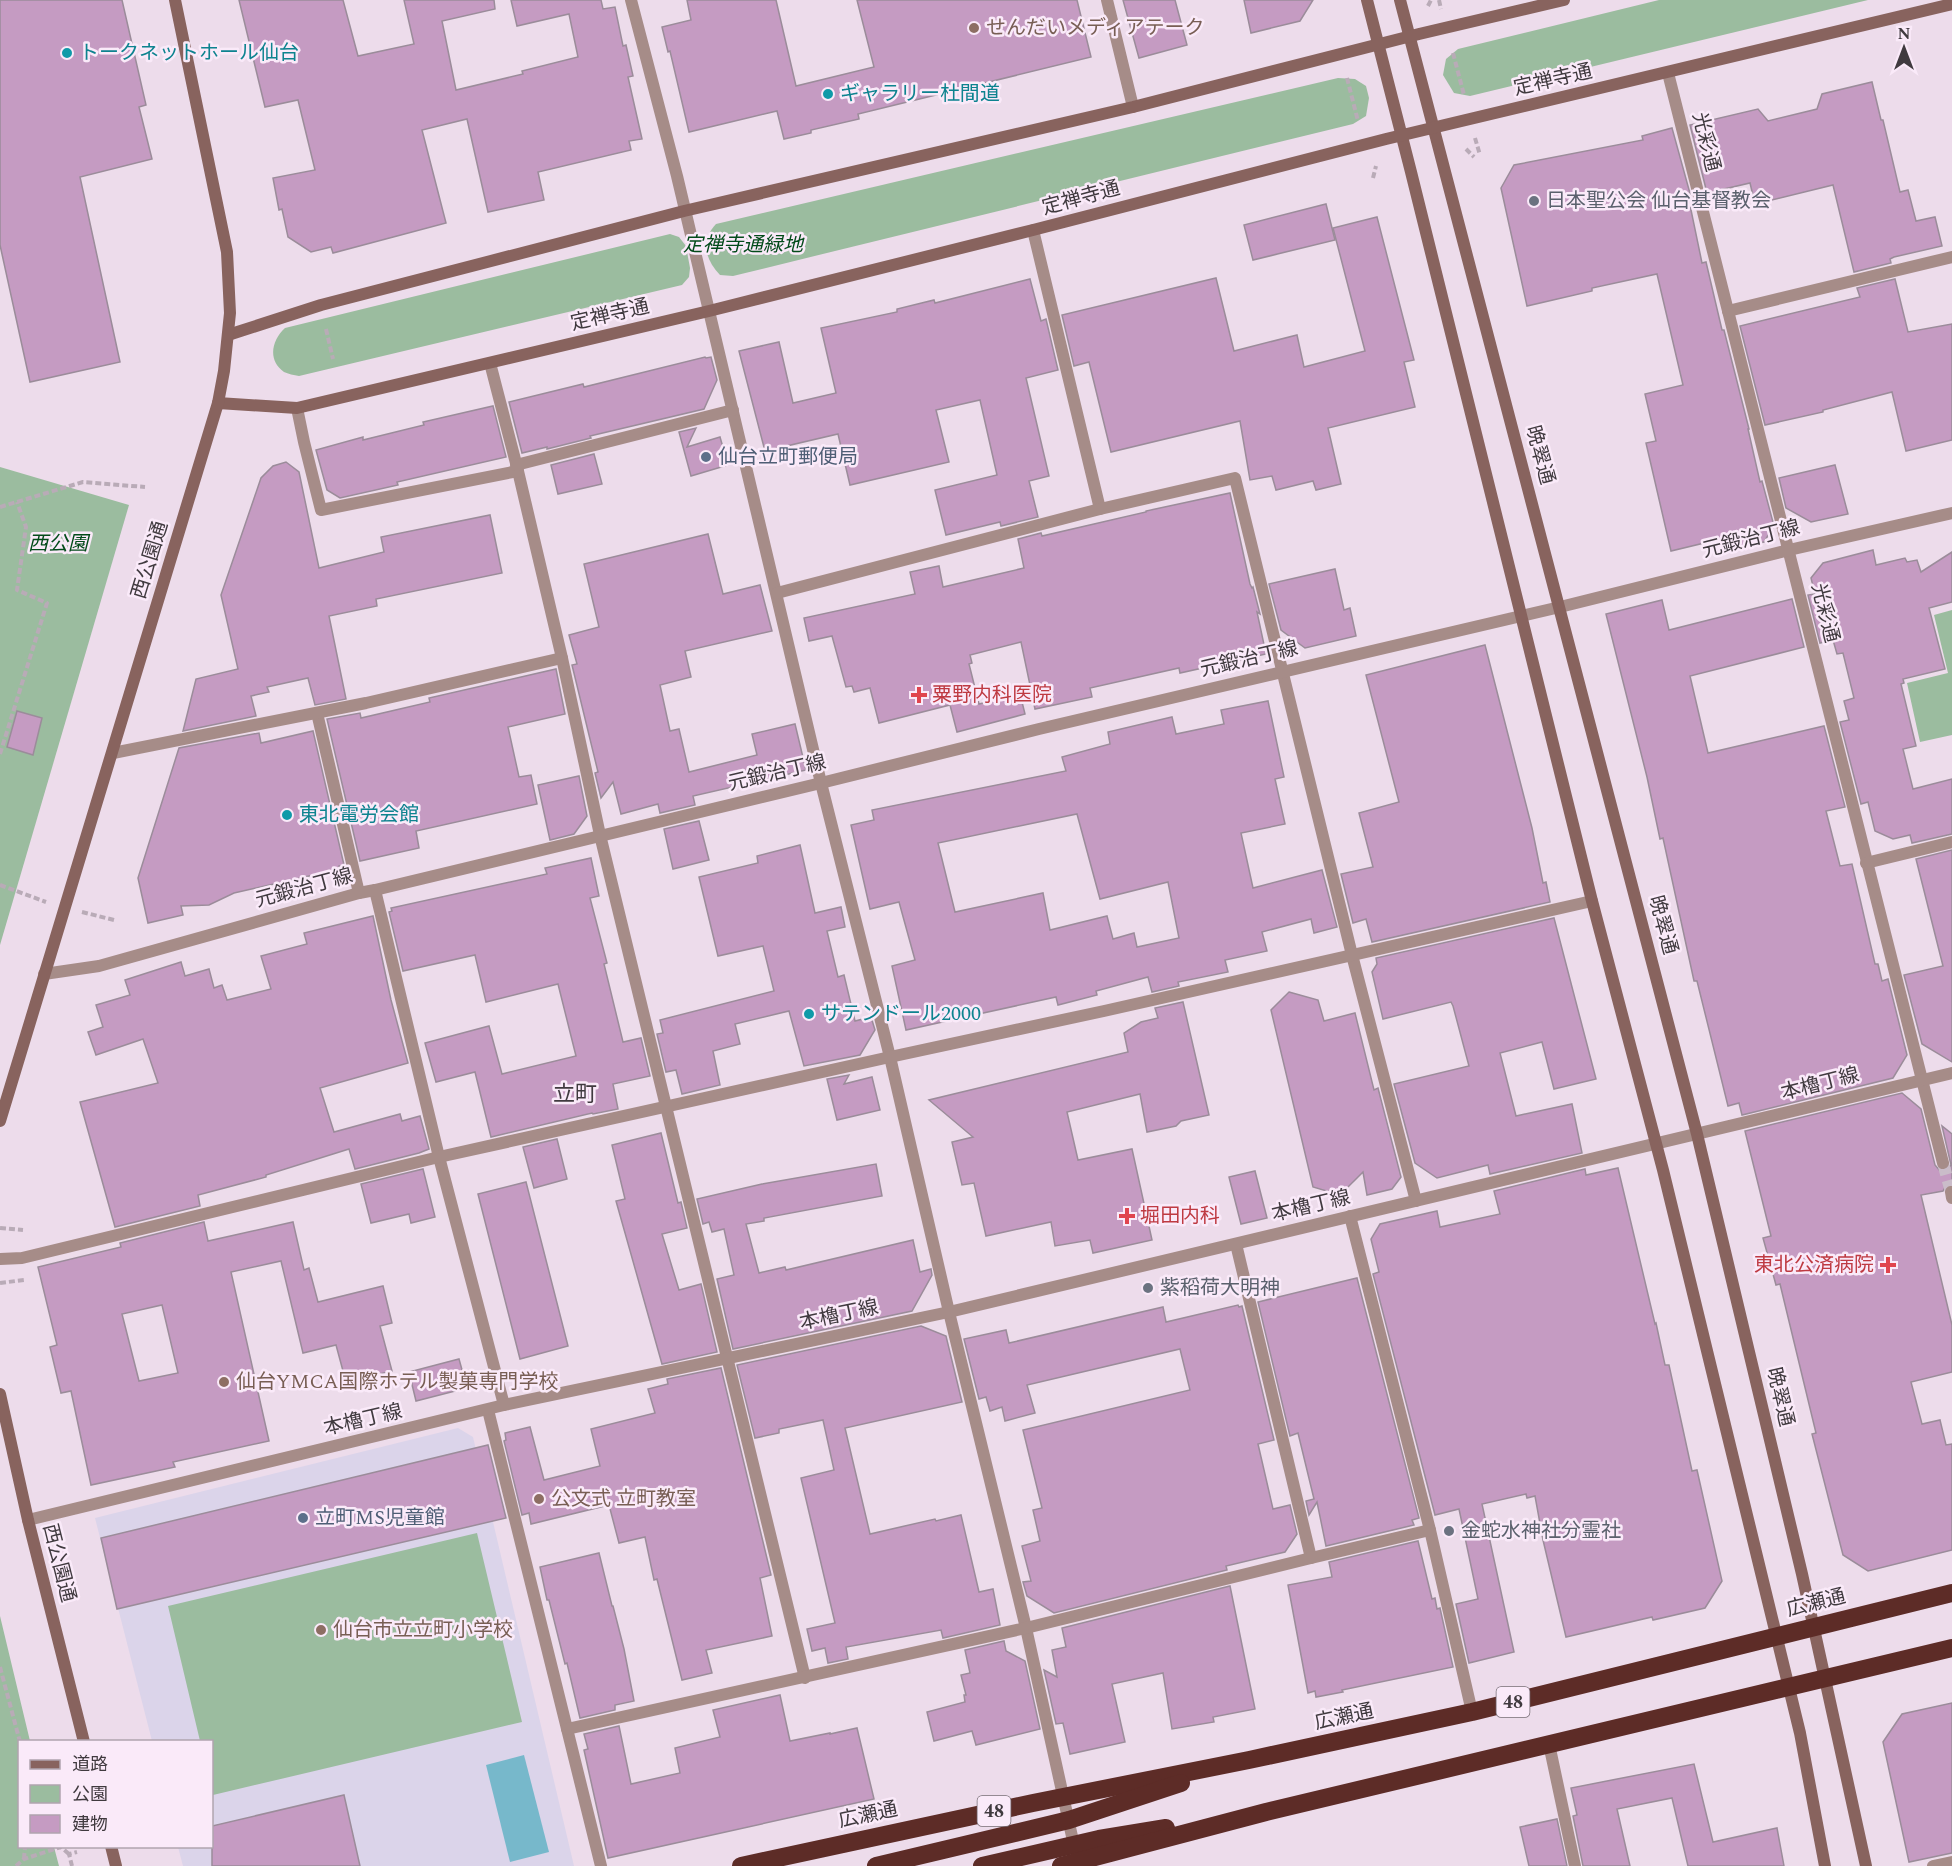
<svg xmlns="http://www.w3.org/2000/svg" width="1952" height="1866" viewBox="0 0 1952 1866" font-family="Spectral,'Noto Sans JP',serif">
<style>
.education{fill:#dbd4ea}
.green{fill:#9bbc9f}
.water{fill:#77b8cb}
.building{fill:#c59bc2;stroke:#9b8c9a;stroke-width:1.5;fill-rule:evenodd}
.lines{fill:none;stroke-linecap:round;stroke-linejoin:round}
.street-tunnel{stroke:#cabcc9;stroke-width:12;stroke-dasharray:12 6;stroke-linecap:butt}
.path{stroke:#b9abb7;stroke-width:4;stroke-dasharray:6 3;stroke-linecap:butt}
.street{stroke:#a68c88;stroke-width:12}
.secondary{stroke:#88635e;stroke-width:12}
.highway{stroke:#5d2c27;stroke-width:18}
.education-dot{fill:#8d6e63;stroke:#faeaf9;stroke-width:2}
.culture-dot{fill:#0f9aa8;stroke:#faeaf9;stroke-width:2}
.worship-dot{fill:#6b7280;stroke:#faeaf9;stroke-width:2}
.service-dot{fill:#5c6f8a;stroke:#faeaf9;stroke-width:2}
.health-dot{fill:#e0444e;stroke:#faeaf9;stroke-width:2}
.labels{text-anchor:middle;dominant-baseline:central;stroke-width:5;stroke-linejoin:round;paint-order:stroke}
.shield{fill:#faeaf9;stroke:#786f77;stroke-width:1.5}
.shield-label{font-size:18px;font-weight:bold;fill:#403a3f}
.education-label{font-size:20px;fill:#785e54;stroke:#faeaf9;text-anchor:start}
.culture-label{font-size:20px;fill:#0d838f;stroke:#faeaf9;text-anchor:start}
.street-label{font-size:20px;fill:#403a3f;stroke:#faeaf9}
.worship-label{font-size:20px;fill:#5b616d;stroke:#faeaf9;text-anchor:start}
.park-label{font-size:20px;font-style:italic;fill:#034b1a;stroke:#faeaf9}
.service-label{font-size:20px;fill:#4e5e75;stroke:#faeaf9;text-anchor:start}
.health-label{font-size:20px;fill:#be3a42;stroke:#faeaf9;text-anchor:start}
.quarter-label{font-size:22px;fill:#403a3f;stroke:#faeaf9}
</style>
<rect width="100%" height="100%" fill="#eddceb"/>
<path class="education" d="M458,1428L473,1437L574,1866H183L178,1847L212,1846V1742L152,1741L95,1518Z"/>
<g class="green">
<path d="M1659,0H1868L1470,96L1454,93L1443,75L1446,59L1458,49Z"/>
<path d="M1338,78L1355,79L1366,86L1369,98L1366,116L1353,124L733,276L720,275C705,259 700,241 716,224Z"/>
<path d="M670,234L679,237L686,246L690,268L689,277L682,285L299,376C294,375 288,374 284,372C267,360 272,340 285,328Z"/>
<path d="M0,467L129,505L0,945Z"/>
<path d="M1952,610V735L1920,742L1907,683L1948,673L1934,615Z"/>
<path d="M477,1533L522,1722L213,1795L212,1742L200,1741L168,1606Z"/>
<path d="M0,1616L30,1741L20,1742V1846L54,1847L59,1866H0Z"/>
</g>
<path class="water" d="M524,1755L549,1852L510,1862L486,1765Z"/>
<g class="building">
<path d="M0,0H122L146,105L139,107L152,159L80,177L120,362L30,382L0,245Z"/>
<path d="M239,0H343L358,56L414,44L404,0H494L495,9L442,21L456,90L523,74L522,71L578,57L569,14L517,26L511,0H601L603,9L615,7L623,46L626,45L633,76L628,77L642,139L629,141L631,150L538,172L544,200L488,212L467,119L422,130L446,223L333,253L331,247L311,252L288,237L282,209L279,210L273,178L315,170L298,100L265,107Z"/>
<path d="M687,0H776L796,86L874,67L857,0H1077L1091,57L858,114L859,119L811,130V133L784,139L777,111L689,132L670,51L668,52L662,27L691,20Z"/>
<path d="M1123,0H1175L1187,45L1139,58Z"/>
<path d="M1244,0H1313L1300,21L1251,33Z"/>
<path d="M1872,82L1881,120H1883L1900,192L1908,190L1916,221L1935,217L1942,246L1894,257L1890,259L1891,263L1854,272L1833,185L1755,204L1750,183L1707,193L1690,125L1758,109L1768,121L1817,109L1822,94Z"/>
<path d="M1672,128L1691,197H1689L1691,210L1702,263L1706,262L1722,330H1724L1749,429H1748L1760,482L1762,481L1774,526L1764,542L1724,550L1721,539L1671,551L1646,443L1656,441L1645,394L1683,385L1657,274L1592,288V291L1527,306L1501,188L1514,165L1643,140L1642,136Z"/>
<path d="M1326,204L1335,240L1253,260L1244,225Z"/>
<path d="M1377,217L1414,360L1404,362L1415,407L1328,428L1341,484L1316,490L1313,481L1276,490L1272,476L1250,480L1240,421L1111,452L1089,362L1074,366L1062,315L1216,278L1234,351L1297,335L1304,367L1365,351L1333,228Z"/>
<path d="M1030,279L1041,321L1046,319L1058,370L1026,378L1049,476L1029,481L1038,517L1001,526L1000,522L946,535L935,490L997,475L980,400L936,410L949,462L850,485L838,434L765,451L739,351L779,342L793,403L836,393L821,328L897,312V309L934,300L935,303Z"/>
<path d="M1895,279L1908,332L1952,324V440L1906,451L1892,392L1823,410V412L1765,425L1740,326L1860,297L1857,288Z"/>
<path d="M705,357L706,358L711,357L717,380L704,409L590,436L591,438L547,449V447L522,453L509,402L583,384L584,387Z"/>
<path d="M493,406L506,457L397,482L398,485L340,498L327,490L316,450L363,437V440L424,425L423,422Z"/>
<path d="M696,428L687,447L720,437L728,465L691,476L679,432Z"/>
<path d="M594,454L602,484L558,494L551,465Z"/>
<path d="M286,462L299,472L319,568L384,552L381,537L490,515L502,573L376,599L377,606L329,616L346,699L315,705L308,678L267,687L269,692L251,696L256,716L183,731L196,679L238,669L221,595L261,478L273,466Z"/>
<path d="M1835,465L1848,514L1811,522L1786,508L1779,478Z"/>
<path d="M1230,493L1250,584L1252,588L1253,587L1260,614L1257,612L1266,654L1180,673L1179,668L1090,688L1092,697L1035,709L1021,642L970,655L972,663L969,664L979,704L1020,694L1025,714L957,732L950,705L879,723L870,688L854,692L852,686L846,687L832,636L809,641L804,618L915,594L910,572L939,566L943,587L1024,568L1018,539L1041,533L1042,536L1146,512V511Z"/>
<path d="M708,534L723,594L760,585L772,631L685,651L691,677L660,685L670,731L679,729L689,772L757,755L752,734L795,724L806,770L693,796L695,805L660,813L658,804L621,814L613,782L601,798L595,773L598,772L572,665L577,664L569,635L599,627L584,564Z"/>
<path d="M1873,550L1876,565L1905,558L1907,562L1917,560L1921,572L1952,552V602L1929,608L1945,669L1903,679L1904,683L1901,684L1916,746L1903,749L1913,789L1952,779V834L1912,843L1910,835L1893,839L1875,831L1868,802L1861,804L1840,722L1849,720L1844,701L1854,698L1843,653L1837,654L1833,640L1820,643L1808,595L1815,594L1811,578L1823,563Z"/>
<path d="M1335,569L1344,610L1350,608L1356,636L1305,648L1281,630L1269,584Z"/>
<path d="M1792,599L1804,647L1690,676L1708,753L1824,726L1845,807L1826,811L1840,866L1852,864L1875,964H1878L1882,981L1888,979L1907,1055L1893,1078L1742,1115L1739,1103L1728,1106L1697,981H1694L1663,838L1660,839L1647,777L1606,614L1662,600L1669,630Z"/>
<path d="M1485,645L1532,828L1543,883L1546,882L1550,902L1372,942L1366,919L1353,923L1341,874L1373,867L1359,813L1399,802L1366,675Z"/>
<path d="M556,669L565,714L508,727L519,777L531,775L537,804L416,831L419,848L360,861L327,719L360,713L361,718L430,702L429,698Z"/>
<path d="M1268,701L1284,777L1275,779L1285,824L1241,833L1253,888L1322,870L1337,927L1314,933L1311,919L1262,932L1267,951L1225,960L1228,972L1178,982L1179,986L1152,992L1148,977L1096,991L1097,995L1058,1005L1056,997L906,1030L892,966L915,960L899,902L870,909L851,825L874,820L872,810L1066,771L1062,757L1110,744L1108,732L1172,717L1176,734L1224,724L1221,710ZM1077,814L1100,899L1168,882L1179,938L1137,947L1134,933L1113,939L1107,916L1050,930L1043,893L955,912L938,843Z"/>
<path d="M17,711L42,718L33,755L7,747Z"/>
<path d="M313,731L344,865L339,866L340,869L234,893L209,905L181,906L183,915L148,923L138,878L179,748L259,733L261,743Z"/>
<path d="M579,776L587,816L574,834L550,840L538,785Z"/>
<path d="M699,821L709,860L673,869L664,829Z"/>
<path d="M800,845L815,913L841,907L845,927L827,931L838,977L844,975L855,1021L871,1017L875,1030L860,1055L804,1066L789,1011L735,1024L740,1044L713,1051L720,1085L682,1094L676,1070L666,1072L657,1034L663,1033L660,1020L774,991L763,946L718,956L699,877L758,863L757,856Z"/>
<path d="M1952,850V1062L1922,1044L1904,975L1943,966L1916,859Z"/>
<path d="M591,858L599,896L590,898L607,963L604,964L623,1042L641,1038L650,1076L613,1084L618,1109L593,1114L592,1113L491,1137L475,1072L436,1082L425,1043L489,1026L502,1074L576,1056L558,984L486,1002L475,955L403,971L389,912L392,911L391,908L547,874L545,868Z"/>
<path d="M373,916L391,1000L408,1063L320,1088L334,1132L400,1114L402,1121L420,1116L429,1149L419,1153L355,1169L349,1149L266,1175V1177L198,1195L200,1206L115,1227L80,1102L158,1083L143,1039L96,1055L88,1032L103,1027L96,1005L130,995L125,980L181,962L185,976L209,969L214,988L222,985L227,1000L271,989L261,956L307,944L304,933Z"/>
<path d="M1554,918L1596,1079L1554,1089L1542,1042L1500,1053L1516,1116L1572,1104L1582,1153L1490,1174L1488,1165L1437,1178L1415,1163L1394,1084L1469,1066L1453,1006L1451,1002L1383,1019L1372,972L1377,964L1376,958Z"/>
<path d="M1289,992L1318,1000L1324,1021L1355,1013L1374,1090L1378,1088L1401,1177L1392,1189L1367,1195L1363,1172L1340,1195L1313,1187L1271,1010Z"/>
<path d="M1183,1002L1209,1115L1181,1121L1176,1126L1147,1132L1140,1094L1067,1112L1078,1160L1132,1149L1152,1240L1093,1253L1090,1240L1055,1246L1051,1222L986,1236L974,1183L962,1185L952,1142L973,1137L929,1100L1128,1052L1124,1033L1141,1022L1158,1018L1155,1008Z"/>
<path d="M849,1075L844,1084L872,1077L880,1110L837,1120L827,1079Z"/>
<path d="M1902,1093L1921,1109L1935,1165L1940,1171H1946L1951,1165L1942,1126L1952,1134V1184L1946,1185L1943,1191L1921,1195L1952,1325V1372L1911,1382L1922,1424L1940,1420L1946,1445L1952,1444V1550L1868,1571L1843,1555L1812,1434L1816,1433L1780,1284L1776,1285L1763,1238L1771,1236L1745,1131Z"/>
<path d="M661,1133L678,1203L681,1202L687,1228L662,1234L679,1290L701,1284L717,1352L662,1364L616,1201L625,1199L612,1145Z"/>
<path d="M557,1139L567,1179L534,1188L523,1147Z"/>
<path d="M876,1164L882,1196L764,1218V1221L746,1224L759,1273L785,1267L786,1270L913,1240L920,1272L931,1269L932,1275L912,1311L733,1349L717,1279L734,1275L724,1229L712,1232L709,1222L703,1224L697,1199L762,1184Z"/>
<path d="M1618,1168L1655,1324L1656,1323L1665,1365H1669L1692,1471L1697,1470L1722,1581L1705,1608L1653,1620L1652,1617L1566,1637L1543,1540L1535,1496L1527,1498L1526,1494L1482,1504L1514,1652L1469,1663L1456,1604L1478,1599L1459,1509L1435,1515L1373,1274L1379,1272L1371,1239L1380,1224L1437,1211L1440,1227L1500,1214L1494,1191L1585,1169L1586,1175Z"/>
<path d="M423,1169L435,1217L411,1223L409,1214L371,1223L361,1184Z"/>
<path d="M1255,1171L1267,1218L1241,1224L1229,1177Z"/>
<path d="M526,1182L568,1346L520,1359L478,1194Z"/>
<path d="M204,1222L208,1241L293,1222L304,1270L309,1268L318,1302L383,1286L392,1323L380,1326L392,1371L346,1382L336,1345L303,1353L281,1261L231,1272L269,1441L173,1462L175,1467L91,1485L71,1391L61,1393L50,1347L57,1345L38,1267L121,1247L120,1243ZM162,1305L178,1373L139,1381L122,1314Z"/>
<path d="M1357,1278L1419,1518L1412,1520L1414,1525L1326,1546L1317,1502L1309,1515L1306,1501L1314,1499L1298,1433L1290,1436L1258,1302Z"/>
<path d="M1238,1305L1239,1307L1242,1306L1274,1440L1258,1444L1273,1509L1290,1505L1297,1534L1285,1552L1226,1566L1227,1570L1054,1613L1027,1596L1023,1582L1031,1581L1022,1546L1040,1541L1033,1510L1042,1508L1023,1430L1190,1390L1180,1349L1027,1385L1035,1413L1005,1421L1002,1407L990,1411L986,1397L979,1399L964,1339L1006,1330L1009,1343L1163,1307L1166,1322Z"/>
<path d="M921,1326L946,1336L962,1402L845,1428L870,1534L935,1519L936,1521L961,1515L979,1592L993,1589L1000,1625L943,1638L941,1630L846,1647L848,1659L828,1663L825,1648L812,1651L807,1629L835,1623L801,1478L834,1470L823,1420L779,1429V1433L755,1438L737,1365Z"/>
<path d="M459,1359L467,1388L416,1401L409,1372Z"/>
<path d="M721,1368L771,1575L760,1578L772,1636L706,1650L712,1673L682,1680L657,1579L654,1580L645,1537L619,1543L609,1505L531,1524L529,1513L522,1515L504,1441L506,1440L505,1433L530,1427L544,1480L600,1466L591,1429L655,1413L648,1389L668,1384L667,1379Z"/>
<path d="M488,1445L506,1518L117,1609L101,1538Z"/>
<path d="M1418,1541L1432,1599L1435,1598L1437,1609L1440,1608L1453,1667L1342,1690L1343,1692L1316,1697L1315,1691L1308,1693L1288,1585L1332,1577L1329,1562Z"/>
<path d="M599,1553L612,1606H613L624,1649L634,1701L615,1705V1710L580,1718L567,1663L565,1664L549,1600H547L540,1567Z"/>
<path d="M1230,1586L1255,1709L1213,1717L1214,1722L1172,1729L1163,1673L1112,1684L1125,1742L1070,1754L1063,1723L1056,1724L1044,1670L1057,1677L1052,1650L1066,1647L1062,1628Z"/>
<path d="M1004,1641L1006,1651L1025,1661L1040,1729L976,1745L972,1731L934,1741L927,1712L965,1702L964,1695H966L961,1675L970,1673L965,1650Z"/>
<path d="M780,1695L790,1741L830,1733V1734L857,1728L874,1799L608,1858L584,1750L588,1749L584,1734L619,1726L631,1784L680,1773L675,1748L720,1737L713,1710Z"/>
<path d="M1952,1703V1853L1909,1862L1883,1742L1902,1714Z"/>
<path d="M1694,1764L1713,1842L1777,1828L1784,1866H1688L1672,1798L1617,1809L1630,1866H1583L1573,1816L1577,1815L1571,1788Z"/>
<path d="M344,1795L360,1866H212V1826Z"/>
<path d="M1557,1819L1567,1866H1529L1520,1827Z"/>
</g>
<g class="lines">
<path class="street-tunnel" d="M1943,1163L1951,1192"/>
<g class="path">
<path d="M1439,0L1441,9"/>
<path d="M1428,6L1431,0"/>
<path d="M1453,53L1464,95"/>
<path d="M1347,78L1358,121"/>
<path d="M1475,138L1480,155"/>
<path d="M1466,149L1474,157"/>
<path d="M1373,178L1376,166"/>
<path d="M326,329L333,359"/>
<path d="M0,507L83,482L145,487"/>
<path d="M0,754L47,603L17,590L26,527L17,502"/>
<path d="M0,885L46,902"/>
<path d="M82,912L114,920"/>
<path d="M0,1228L23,1230"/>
<path d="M0,1283L24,1280"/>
<path d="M0,1667L20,1742"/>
<path d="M24,1859L25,1846"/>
<path d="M16,1866L24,1859L61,1847L69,1854"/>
<path d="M72,1866L69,1854L77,1852"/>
</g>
<g class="street">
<path d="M631,0L677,176L821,783L890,1057L949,1312L1026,1628L1075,1850"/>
<path d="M1107,0L1133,107"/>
<path d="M1668,73L1943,1163"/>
<path d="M1033,230L1100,509"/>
<path d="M1728,311L1952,257"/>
<path d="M490,363L518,471L562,658L600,835L805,1678"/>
<path d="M297,408L304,442L321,510L518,471"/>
<path d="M516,465L733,410"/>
<path d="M777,593L1100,509L1235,478L1352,955L1416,1201"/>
<path d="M317,713L359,893"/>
<path d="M113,753L366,703L562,658"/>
<path d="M1866,863L1952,842"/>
<path d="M375,890L439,1157L504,1405"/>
<path d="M44,974L99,966L359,893L375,890L821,783L1039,729L1560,607L1789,550L1952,513"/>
<path d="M1951,1192L1952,1198"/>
<path d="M1350,1216L1430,1530L1472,1712"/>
<path d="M1236,1244L1311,1558"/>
<path d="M0,1259L22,1258L439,1157L890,1057L1104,1011L1592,901"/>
<path d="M488,1410L601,1866"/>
<path d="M28,1520L504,1405L949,1312L1952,1073"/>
<path d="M567,1729L1026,1628L1311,1558L1430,1530"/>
<path d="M1549,1744L1575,1866"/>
<path d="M1933,1866L1952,1862"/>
</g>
<g class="secondary">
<path d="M1367,0L1411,172L1592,901L1663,1170L1800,1733L1825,1866"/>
<path d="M1400,0L1697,1134L1802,1574L1866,1866"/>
<path d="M228,335L321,305L684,211L1133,107L1419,34L1564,0"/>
<path d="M218,403L297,408L709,311L1033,230L1386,139L1952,4"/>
<path d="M0,1121L218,403L224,371L230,313L227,252L175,0"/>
<path d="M0,1394L28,1520L84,1742"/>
<path d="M111,1846L116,1866"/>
</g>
<g class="highway">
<path d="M741,1866L1033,1803L1249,1760L1472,1712L1952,1593"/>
<path d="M876,1866L1069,1820L1181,1783"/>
<path d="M982,1866L1099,1839L1166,1828"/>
<path d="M1061,1866L1266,1812L1952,1648"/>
</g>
</g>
<g class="education-dot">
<circle cx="974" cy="28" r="6"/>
<circle cx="224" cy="1382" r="6"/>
<circle cx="539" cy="1499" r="6"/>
<circle cx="321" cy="1630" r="6"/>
</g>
<g class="culture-dot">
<circle cx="67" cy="53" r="6"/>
<circle cx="828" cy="94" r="6"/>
<circle cx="287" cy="815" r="6"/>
<circle cx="809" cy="1014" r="6"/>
</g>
<g class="worship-dot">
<circle cx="1534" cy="201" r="6"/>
<circle cx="1148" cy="1288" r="6"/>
<circle cx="1449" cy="1531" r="6"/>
</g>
<g class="service-dot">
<circle cx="706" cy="457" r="6"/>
<circle cx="303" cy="1518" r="6"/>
</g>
<g class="health-dot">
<path d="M916 686h6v6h6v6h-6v6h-6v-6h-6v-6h6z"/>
<path d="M1124 1207h6v6h6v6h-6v6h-6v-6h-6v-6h6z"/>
<path d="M1885 1256h6v6h6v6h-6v6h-6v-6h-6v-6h6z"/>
</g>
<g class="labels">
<g class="shield">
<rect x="1496.5" y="1687" width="33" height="30" rx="4.5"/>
<rect x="977.5" y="1796" width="33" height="30" rx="4.5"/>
</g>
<g class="shield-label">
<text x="1513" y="1702">48</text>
<text x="994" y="1811">48</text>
</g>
<g class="education-label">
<text x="986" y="28">せんだいメディアテーク</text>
<text x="236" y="1382">仙台YMCA国際ホテル製菓専門学校</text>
<text x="551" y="1499">公文式 立町教室</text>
<text x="333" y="1630">仙台市立立町小学校</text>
</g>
<g class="culture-label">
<text x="79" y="53">トークネットホール仙台</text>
<text x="840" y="94">ギャラリー杜間道</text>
<text x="299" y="815">東北電労会館</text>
<text x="821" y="1014">サテンドール2000</text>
</g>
<g class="street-label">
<text transform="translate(1553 80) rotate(-13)">定禅寺通</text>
<text transform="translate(1706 142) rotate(76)">光彩通</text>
<text transform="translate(1081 198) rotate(-15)">定禅寺通</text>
<text transform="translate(610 315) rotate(-13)">定禅寺通</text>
<text transform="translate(1540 455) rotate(75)">晩翠通</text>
<text transform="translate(1751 539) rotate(-14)">元鍛治丁線</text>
<text transform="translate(150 560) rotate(-73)">西公園通</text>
<text transform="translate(1825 613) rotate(76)">光彩通</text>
<text transform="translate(1249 659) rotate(-13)">元鍛治丁線</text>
<text transform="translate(777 773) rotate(-13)">元鍛治丁線</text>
<text transform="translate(304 888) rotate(-15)">元鍛治丁線</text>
<text transform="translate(1663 925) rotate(75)">晩翠通</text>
<text transform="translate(1820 1084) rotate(-14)">本櫓丁線</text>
<text transform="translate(1311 1206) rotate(-13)">本櫓丁線</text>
<text transform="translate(839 1315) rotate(-12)">本櫓丁線</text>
<text transform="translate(1780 1397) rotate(77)">晩翠通</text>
<text transform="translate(363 1420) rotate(-13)">本櫓丁線</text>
<text transform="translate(59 1563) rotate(76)">西公園通</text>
<text transform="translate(1816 1603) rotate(-14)">広瀬通</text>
<text transform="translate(1344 1717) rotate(-12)">広瀬通</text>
<text transform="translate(868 1815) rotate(-12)">広瀬通</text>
</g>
<g class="worship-label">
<text x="1546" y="201">日本聖公会 仙台基督教会</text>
<text x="1160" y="1288">紫稻荷大明神</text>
<text x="1461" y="1531">金蛇水神社分霊社</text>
</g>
<g class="park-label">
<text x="743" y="245">定禅寺通緑地</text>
<text x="58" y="544">西公園</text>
</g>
<g class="service-label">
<text x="718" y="457">仙台立町郵便局</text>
<text x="315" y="1518">立町MS児童館</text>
</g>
<g class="health-label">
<text x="932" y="695">粟野内科医院</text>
<text x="1140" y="1216">堀田内科</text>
<text x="1874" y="1265" text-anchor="end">東北公済病院</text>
</g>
<g class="quarter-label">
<text x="575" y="1094">立町</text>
</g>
</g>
<rect x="18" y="1740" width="195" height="108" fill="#faeaf9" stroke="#b0a4af" stroke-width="1.5"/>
<rect x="30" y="1760" width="30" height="9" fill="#88635e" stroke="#b0a4af" stroke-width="1.5"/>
<text x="72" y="1770" font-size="18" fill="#403a3f">道路</text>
<rect x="30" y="1785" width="30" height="18" fill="#9bbc9f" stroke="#b0a4af" stroke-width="1.5"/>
<text x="72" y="1800" font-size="18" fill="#403a3f">公園</text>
<rect x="30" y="1815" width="30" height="18" fill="#c59bc2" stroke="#b0a4af" stroke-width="1.5"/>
<text x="72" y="1830" font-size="18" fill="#403a3f">建物</text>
<g transform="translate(1904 48)" stroke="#faeaf9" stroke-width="4.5" paint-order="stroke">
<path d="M0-4.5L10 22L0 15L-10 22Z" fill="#403a3f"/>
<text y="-9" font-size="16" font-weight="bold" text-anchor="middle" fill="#403a3f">N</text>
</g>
</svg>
